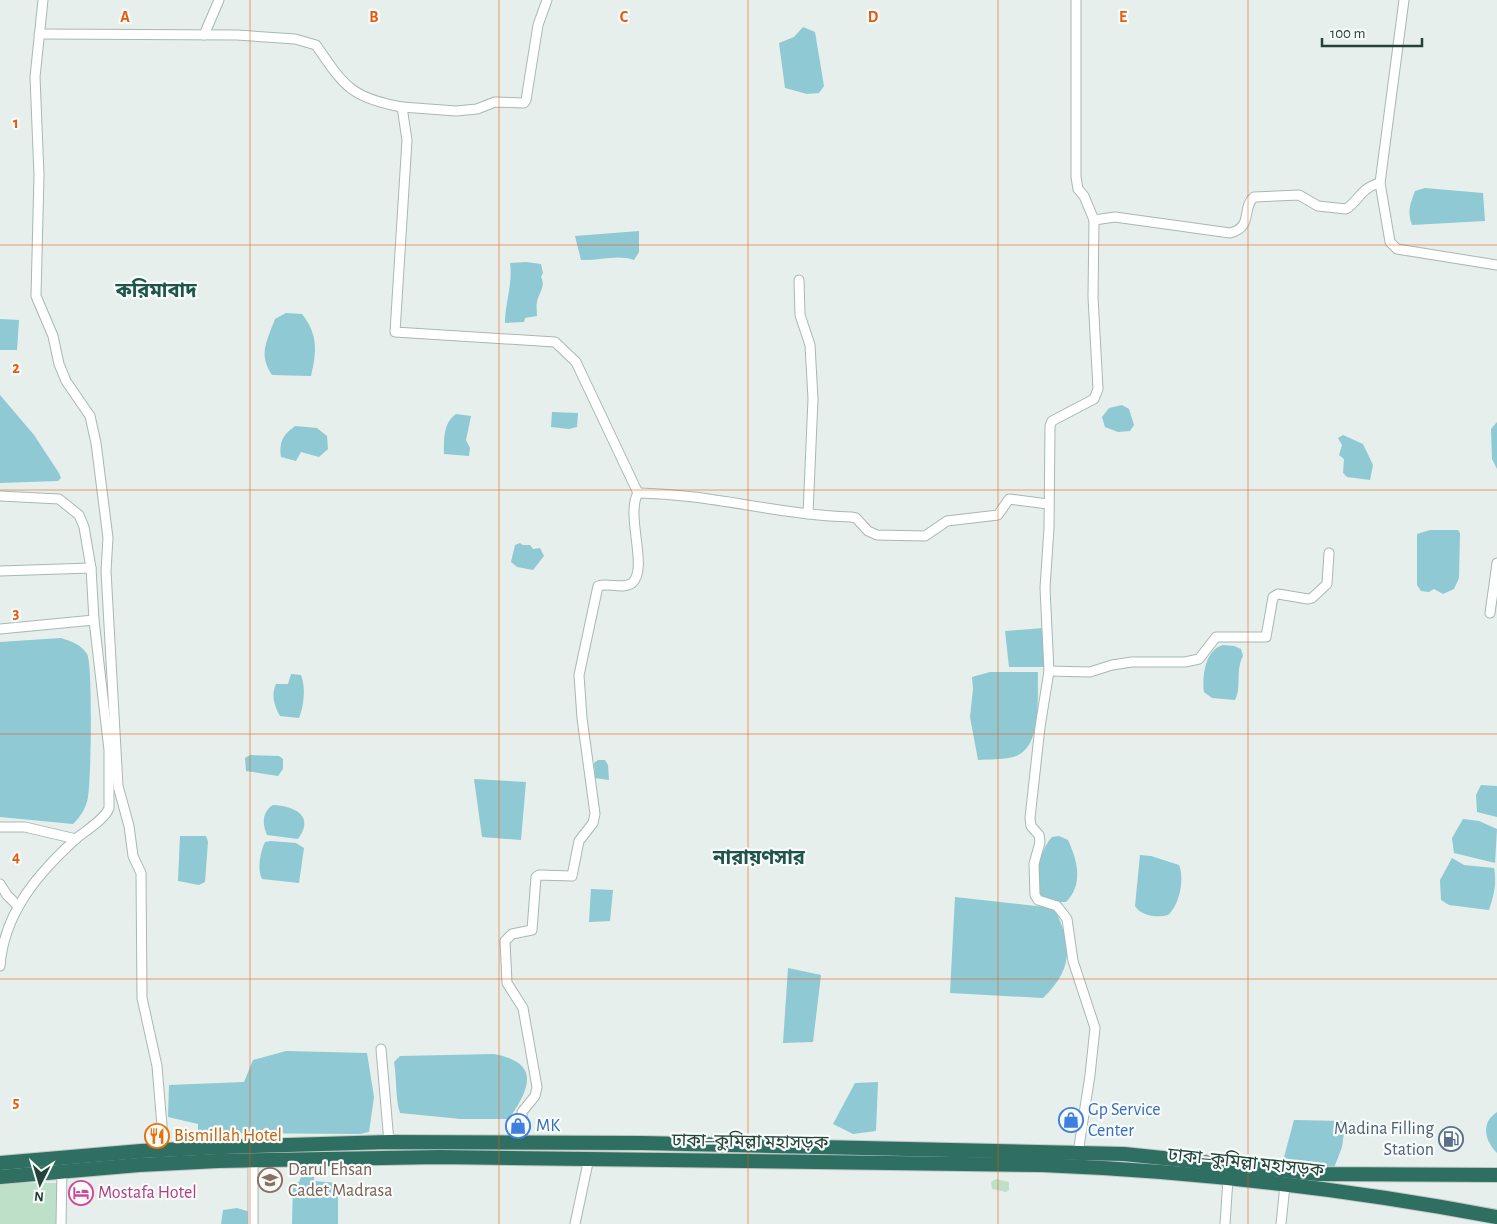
<svg xmlns="http://www.w3.org/2000/svg" width="1497" height="1224" viewBox="0 0 1497 1224" font-family="'Alegreya Sans','Noto Sans Bengali',sans-serif">
<style>
.green{fill:#bfe0c8}
.water{fill:#8ec9d4}
.lines{fill:none;stroke-linecap:round;stroke-linejoin:round}
.minor-casing{stroke:#a8b8b2;stroke-width:11}
.highway-casing{stroke:#c2cac8;stroke-width:16}
.minor{stroke:#fff;stroke-width:9}
.highway{stroke:#2f6f62;stroke-width:14}
.grid{fill:none;stroke:#e8590c;stroke-width:1;stroke-opacity:0.55}
.labels{text-anchor:middle;dominant-baseline:central;stroke-width:4.5;stroke-linejoin:round;paint-order:stroke}
.shop-label{font-size:18px;fill:#366cbe;stroke:#f7fbf9;text-anchor:start}
.service-label{font-size:18px;fill:#4e5e75;stroke:#f7fbf9;text-anchor:end}
.food-label{font-size:18px;fill:#c56008;stroke:#f7fbf9;text-anchor:start}
.street-label{font-size:18px;fill:#24423a;stroke:#f7fbf9}
.education-label{font-size:18px;fill:#785e54;stroke:#f7fbf9;text-anchor:start}
.hotel-label{font-size:18px;fill:#b23c85;stroke:#f7fbf9;text-anchor:start}
.quarter-label{font-size:20px;font-weight:bold;fill:#1f5548;stroke:#f7fbf9}
.grid-label{font-size:16px;text-anchor:middle;font-weight:bold;fill:#e8590c;stroke:#f7fbf9;stroke-width:4.5;stroke-linejoin:round;paint-order:stroke}
</style>
<rect width="100%" height="100%" fill="#e6efeb"/>
<g class="green">
<path d="M996,1179L1009,1182V1190L1006,1192L992,1189L991,1182Z"/>
<rect x="0" y="1183" width="59" height="41"/>
</g>
<g class="water">
<path d="M803,27L815,32L824,86L819,93L807,94L785,88L779,43L794,37Z"/>
<path d="M1425,188L1483,193L1485,221L1412,225C1407,212 1410,204 1415,191Z"/>
<path d="M639,231V252L634,260C616,254 600,261 581,260L575,236Z"/>
<path d="M526,262L541,264L543,273L541,277C546,287 539,292 537,302C536,306 537,311 537,316L525,318L524,322L505,323C505,303 513,284 510,263Z"/>
<path d="M286,313L302,314C318,334 317,352 311,376L272,375C258,354 267,341 275,319Z"/>
<path d="M0,319L19,320L17,350H0Z"/>
<path d="M0,395L34,435L59,473L61,478L58,481L0,483Z"/>
<path d="M1122,405L1129,409L1134,425L1130,431L1118,432L1105,427L1102,417L1109,408Z"/>
<path d="M552,412L578,413L577,427L569,429L551,427Z"/>
<path d="M456,414L471,416L466,440L470,448L469,456L444,454C444,439 443,423 456,414Z"/>
<path d="M1497,422V469L1492,459L1491,429Z"/>
<path d="M295,426L317,428L327,436L328,449L319,457L301,452L296,461L281,457C279,441 283,435 295,426Z"/>
<path d="M1343,435L1363,444L1373,465L1370,480L1347,477L1343,473L1344,459L1339,455L1342,445L1338,438Z"/>
<path d="M1430,530H1458L1460,533L1459,578L1454,589L1443,594L1434,589L1429,592L1421,591L1417,585V534Z"/>
<path d="M520,543L523,545H530L533,549L540,548L544,556L533,570L517,567L511,562L515,545Z"/>
<path d="M1043,628L1047,667H1009L1005,631Z"/>
<path d="M61,638C70,641 81,644 87,654C93,663 91,781 88,797C86,808 81,816 73,824L0,817V642Z"/>
<path d="M1223,645L1234,646L1241,649L1243,656C1235,671 1242,688 1235,700L1212,698L1204,692C1202,676 1205,650 1223,645Z"/>
<path d="M990,672H1038C1037,696 1043,750 1013,757C1002,760 989,759 978,760L970,717L973,689L972,677Z"/>
<path d="M291,674L301,675C306,688 304,705 299,718L280,716C274,705 271,695 276,684H288Z"/>
<path d="M250,755L279,756L283,759V769L278,776L246,771L245,758Z"/>
<path d="M598,760H605L608,765L609,780L595,778L594,763Z"/>
<path d="M474,779L526,782L521,840L482,837Z"/>
<path d="M1481,785L1497,786V817L1477,812L1476,795Z"/>
<path d="M273,805C295,806 315,816 298,839L267,835C262,823 262,812 273,805Z"/>
<path d="M1463,819L1479,821L1497,829L1495,863L1454,853L1452,838Z"/>
<path d="M180,836H206L208,842L205,882L199,885L178,881Z"/>
<path d="M1059,836L1068,840C1077,860 1084,884 1066,902H1054L1042,898C1033,880 1039,851 1052,837Z"/>
<path d="M271,841L296,843L304,848L299,883L262,879C257,870 260,852 265,842Z"/>
<path d="M1140,855L1151,856L1179,865C1185,879 1179,906 1168,915C1157,918 1141,916 1135,906Z"/>
<path d="M1452,858L1464,865L1494,868C1497,883 1494,895 1489,910L1449,905L1441,900L1440,880Z"/>
<path d="M591,889L613,890L610,921L589,922Z"/>
<path d="M955,897L1054,908C1072,944 1074,968 1043,998L950,993Z"/>
<path d="M788,968L821,975L813,1042L783,1043Z"/>
<path d="M286,1051L367,1053L374,1097L369,1132L360,1134L198,1133V1124L168,1117L169,1085L244,1082L253,1060Z"/>
<path d="M494,1054C541,1063 530,1088 509,1119H461L400,1113C395,1097 397,1079 394,1062L400,1056Z"/>
<path d="M878,1082L876,1131L853,1134L833,1124L855,1083Z"/>
<path d="M1497,1112V1153C1485,1141 1480,1123 1497,1112Z"/>
<path d="M1294,1120L1342,1121L1345,1125L1342,1147L1334,1168L1286,1160L1284,1157Z"/>
<path d="M301,1177H314V1181L338,1183V1224H292L293,1183L299,1182Z"/>
<path d="M237,1208L250,1212V1224H221L223,1210Z"/>
</g>
<g class="lines">
<defs>
<g id="minor">
<path d="M43,0L35,77L39,175L36,296L53,336L59,364L66,381L90,416L96,443L108,538L106,571L118,786L129,826L133,856L141,873L142,998L157,1066L164,1150"/>
<path d="M1076,0V177L1078,189L1084,196L1094,220L1093,297L1098,389L1094,399L1052,421L1050,426L1049,528L1045,588L1049,671L1040,727L1030,818L1031,826L1039,835L1040,842L1034,864L1035,895L1038,900L1057,906L1067,919L1073,961L1095,1028L1090,1075L1078,1153"/>
<path d="M1404,0L1380,183L1390,242L1397,249L1497,265"/>
<path d="M39,34L237,35L295,39L316,45C344,86 351,98 402,107L407,140L395,332L555,342L576,362L638,493"/>
<path d="M204,35L219,0"/>
<path d="M402,107L456,111L477,109L495,102L524,103L526,100L538,25L547,0"/>
<path d="M1094,220L1115,217L1230,233C1254,227 1241,208 1254,197L1299,195L1318,206L1346,209C1359,201 1360,188 1380,183"/>
<path d="M799,280L800,315L810,345L813,399L808,514"/>
<path d="M638,493C711,494 779,515 851,517L856,518L868,531L877,535L925,536L947,521L998,515L1009,499L1048,504"/>
<path d="M0,496L59,499L79,515L84,527L91,568L94,620L109,750V808C105,819 87,830 78,837C39,872 4,912 0,966"/>
<path d="M0,571L91,568"/>
<path d="M1490,613L1497,563"/>
<path d="M0,629L94,620"/>
<path d="M1049,671L1090,672L1112,665L1132,662H1185L1199,659L1216,637H1266L1273,597L1278,594L1308,599L1312,598L1327,584L1329,553"/>
<path d="M0,827H25L76,839"/>
<path d="M0,884L7,895L17,905"/>
<path d="M381,1049L389,1142"/>
<path d="M522,1143V1112L535,1096L537,1087L523,1008L507,983L505,941L512,934L532,930L536,877L539,875L572,876L579,841L593,823L595,814L582,718L579,675L598,586C608,582 622,590 632,583C649,569 625,515 638,493"/>
<path d="M61,1224L62,1171"/>
<path d="M253,1224V1161"/>
<path d="M575,1224L589,1158"/>
<path d="M1225,1224L1228,1179"/>
<path d="M1281,1224L1285,1185"/>
</g>
<g id="highway">
<path d="M0,1163L141,1151L223,1147L389,1142L642,1143L1124,1154L1318,1174L1497,1175"/>
<path d="M0,1177L139,1165L218,1161L440,1157L1042,1165C1194,1171 1348,1189 1497,1217"/>
</g>
</defs>
<use href="#minor" class="minor-casing"/>
<use href="#highway" class="highway-casing"/>
<use href="#minor" class="minor"/>
<use href="#highway" class="highway"/>
</g>
<path class="grid" d="M250,0V1224M499,0V1224M748,0V1224M998,0V1224M1248,0V1224M0,245H1497M0,490H1497M0,734H1497M0,979H1497"/>
<defs>
<symbol id="shop-ring" viewBox="-11 -11 22 22"><circle r="9.5" fill="#f7fbf9" stroke="#3f7fe0" stroke-width="1.5"/><path d="M-5-2.5h2.3a2.7 3.5 0 0 1 5.4 0H5L5.5 6h-11ZM-1.5-2.5h3a1.5 2.3 0 0 0-3 0Z" fill="#3f7fe0"/></symbol>
<symbol id="restaurant-ring" viewBox="-11 -11 22 22"><circle r="9.5" fill="#f7fbf9" stroke="#e8710a" stroke-width="1.5"/><path d="M-5-6h1v4h1v-4h1v4h1v-4h1v5L-1.5 .5V6h-2V.5L-5-1ZM5-6V6H3V1.5H1.5Q1.5-4 5-6Z" fill="#e8710a"/></symbol>
<symbol id="fuel-ring" viewBox="-11 -11 22 22"><circle r="9.5" fill="#f7fbf9" stroke="#5c6f8a" stroke-width="1.5"/><path d="M-5.5-6h7V0h2V4h1.3V-2.5L3-4.5l.8-.8L6-3V5H2.5V1h-1V6h-7ZM-4.2-4.7v3.2H.2V-4.7Z" fill="#5c6f8a"/></symbol>
<symbol id="school-ring" viewBox="-11 -11 22 22"><circle r="9.5" fill="#f7fbf9" stroke="#8d6e63" stroke-width="1.5"/><path d="M0-5L7-2L0 1L-7-2ZM-4 1L0 2.5L4 1V4Q0 6-4 4Z" fill="#8d6e63"/></symbol>
<symbol id="hotel-ring" viewBox="-11 -11 22 22"><circle r="9.5" fill="#f7fbf9" stroke="#d1479c" stroke-width="1.5"/><path d="M-6-4.5h1.5V1H6V5H4.5V3h-9V5H-6ZM-4 0a1.8 1.8 0 1 1 3.6 0ZM.5 0V-2.5h3Q6-2.5 6 0Z" fill="#d1479c"/></symbol>
</defs>
<g fill-rule="evenodd">
<use href="#shop-ring" x="1057" y="1106" width="28" height="28"/>
<use href="#shop-ring" x="504" y="1112" width="28" height="28"/>
<use href="#restaurant-ring" x="143" y="1122" width="28" height="28"/>
<use href="#fuel-ring" x="1437" y="1125" width="28" height="28"/>
<use href="#school-ring" x="256" y="1166" width="28" height="28"/>
<use href="#hotel-ring" x="67" y="1179" width="28" height="28"/>
</g>
<g class="labels">
<g class="shop-label">
<text x="1088" y="1110">Gp Service<tspan x="1088" dy="21">Center</tspan></text>
<text x="536" y="1126">MK</text>
</g>
<g class="service-label">
<text x="1434" y="1129">Madina Filling<tspan x="1434" dy="21">Station</tspan></text>
</g>
<g class="food-label">
<text x="174" y="1136">Bismillah Hotel</text>
</g>
<g class="street-label">
<text transform="translate(750 1142) rotate(1)">ঢাকা–কুমিল্লা মহাসড়ক</text>
<text transform="translate(1246 1163) rotate(6)">ঢাকা–কুমিল্লা মহাসড়ক</text>
</g>
<g class="education-label">
<text x="288" y="1170">Darul Ehsan<tspan x="288" dy="21">Cadet Madrasa</tspan></text>
</g>
<g class="hotel-label">
<text x="98" y="1193">Mostafa Hotel</text>
</g>
<g class="quarter-label">
<text x="156" y="291">করিমাবাদ</text>
<text x="759" y="858">নারায়ণসার</text>
</g>
</g>
<g class="grid-label">
<text x="125" y="22">A</text>
<text x="374" y="22">B</text>
<text x="624" y="22">C</text>
<text x="873" y="22">D</text>
<text x="1123" y="22">E</text>
<text x="16" y="128">1</text>
<text x="16" y="373">2</text>
<text x="16" y="618">3</text>
<text x="16" y="862">4</text>
<text x="16" y="1107">5</text>
</g>
<g transform="translate(40 1184) rotate(185)" stroke="#f7fbf9" stroke-width="4" paint-order="stroke">
<path d="M0-4L9 19L0 12L-9 19Z" fill="#24423a"/>
<text y="-8" font-size="14" font-weight="bold" text-anchor="middle" fill="#24423a">N</text>
</g>
<path d="M1322 38v8h100v-8" fill="none" stroke="#24423a" stroke-width="2.5"/>
<text x="1330" y="38" font-size="15" fill="#24423a" stroke="#f7fbf9" stroke-width="4" paint-order="stroke">100 m</text>
</svg>
